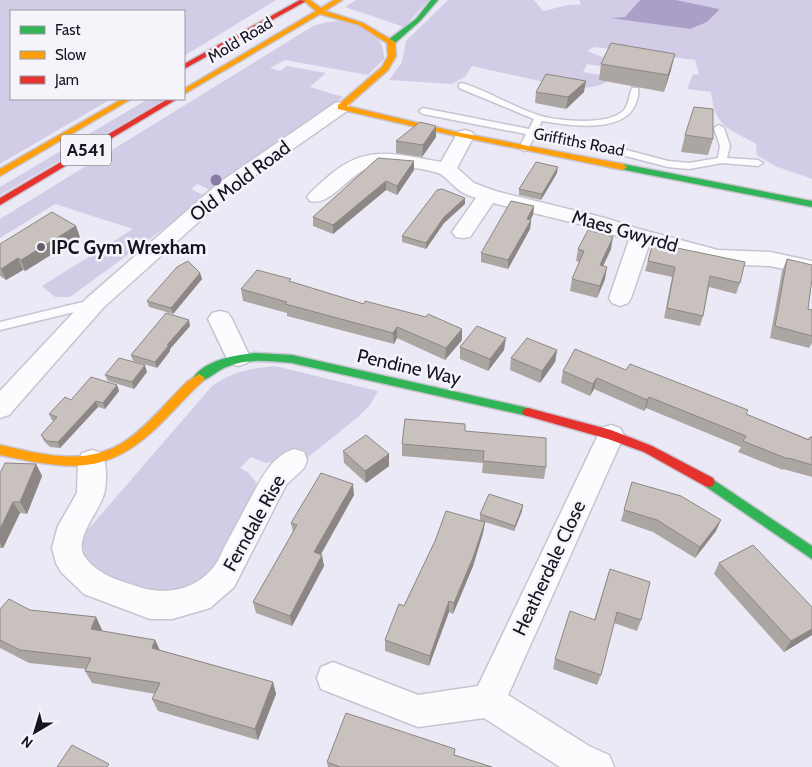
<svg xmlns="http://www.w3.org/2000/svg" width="812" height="767" viewBox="0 0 812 767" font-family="Cabin,sans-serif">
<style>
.green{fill:#d2cce7}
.water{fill:#aaa0c7}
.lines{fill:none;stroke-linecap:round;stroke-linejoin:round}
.lane-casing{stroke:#c7c4d0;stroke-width:3}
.street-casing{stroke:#c7c4d0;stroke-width:3}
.fast-casing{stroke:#c7c4d0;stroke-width:3}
.slow-casing{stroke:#c7c4d0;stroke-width:3}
.jam-casing{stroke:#c7c4d0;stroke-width:3}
.lane{fill:#fcfcfe;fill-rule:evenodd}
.street{fill:#fcfcfe;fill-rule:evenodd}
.fast{fill:#30b455;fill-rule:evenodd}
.slow{fill:#ff9f0a;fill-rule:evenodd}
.jam{fill:#e5322d;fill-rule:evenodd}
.tree{fill:#877aa3}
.wall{fill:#aca6a3}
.shaded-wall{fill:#8c8784}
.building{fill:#c8c1bd;stroke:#8c8784}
.poi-dot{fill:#625f6b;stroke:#f5f4fa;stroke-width:2}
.labels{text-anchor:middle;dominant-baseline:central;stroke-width:5;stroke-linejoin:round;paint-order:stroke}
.far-street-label{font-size:16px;fill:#17141f;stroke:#f5f4fa}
.shield{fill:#f5f4fa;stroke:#5a5761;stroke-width:1}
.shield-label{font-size:18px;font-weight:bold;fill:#17141f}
.street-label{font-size:19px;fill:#17141f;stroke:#f5f4fa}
.poi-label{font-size:19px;font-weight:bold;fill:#17141f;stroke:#f5f4fa;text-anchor:start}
</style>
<rect width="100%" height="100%" fill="#ece9f7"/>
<g class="green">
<path d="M0,0H276L184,56V11H11V99H111L0,164Z"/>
<path d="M356,0H429L404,27L345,7Z"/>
<path d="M448,0H534L543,11C555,9 569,3 581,5L579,0H640L625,17L612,18L690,29L718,9L676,0H812V179L775,166L757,155L756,144C727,127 715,128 711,92L687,89L693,74L699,75L695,60L594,47L587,51L608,59L604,67L587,64L583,72L612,77C598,94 565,86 544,85L540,81L472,66L466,76L452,84L389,80L402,62L406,41Z"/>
<path d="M341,21C363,25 385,33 384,59L368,75L285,60L270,68L280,71L287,66L326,73L310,87L343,97L213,192L198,184L191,189L207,197L70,297H55L42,286L133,229L55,204L0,238V219L313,26L327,22Z"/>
<path d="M148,99H165L0,195V187Z"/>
<path d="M275,366L378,391L370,405L358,417L306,459L266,463L251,457L240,468L249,473L260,488L214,574L169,597L104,576L79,555V540L212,386C234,371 249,369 275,366Z"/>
</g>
<path class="water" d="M640,0H676L719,9L718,11L707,22L690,29L610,18L625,17Z"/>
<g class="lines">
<defs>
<g id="lane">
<path d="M462,83C489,91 514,108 541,116C559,121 610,126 624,110C629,104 629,95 632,88H638C639,93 638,98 636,103C624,135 568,125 542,121L537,131L600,143L668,161L689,163L718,158L720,146L714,128L719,125L724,128L730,146L727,158L758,160L763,163L758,166L722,163L689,169L668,167L599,149L535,136L527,150L524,151L519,148L526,134L423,114L419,111L423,108L529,129L534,119L459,88V84Z"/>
<path d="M95,299L101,303L99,306L0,330V322Z"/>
</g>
<g id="street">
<path d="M341,102L347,103L350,107L347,111L234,190L103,308L9,415L0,418V391L87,298L220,182L335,103Z"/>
<path d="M465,130L472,132L474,136L457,168L474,183L495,191L605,218L639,229L718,250L770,252L812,261V275L770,266L718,264L649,245L631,298L628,303L620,306L612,303L609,298L629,240L591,227L493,203L470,237L463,238L456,237L452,232L476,198C471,196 464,194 459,190C453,186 448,179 442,175C432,169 390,164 378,165C351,168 333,207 310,201L307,197C313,189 322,182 330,175C368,143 397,155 441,162L458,132Z"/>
<path d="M220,311L228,313L232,319L250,357L247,363L238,366L229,363L208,319L212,313Z"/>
<path d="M611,425L620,428L624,435L508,695L589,746L609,755L614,767H560L484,718L418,727L321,689L317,678L321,667L333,662L418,695L478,686L598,435L602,428Z"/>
<path d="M294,449L304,452L307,460L304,468L286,485L234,587L210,608L172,619H150L84,594L61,572L56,563L52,548L58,526L77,493L78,461L82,453L92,450L102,453C107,464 107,482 104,494C100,511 72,540 85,557C97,574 117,580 136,586C163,596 193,591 212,569C218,563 221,553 225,546C235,528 244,510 254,492C264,474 273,456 294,449Z"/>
</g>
<g id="fast">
<path d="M431,0H438L420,21L394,44H388V40L416,19Z"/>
<path d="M623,164L812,201V207L620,169V165Z"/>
<path d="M255,353L292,355L528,408L532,409L534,412L532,415L528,416L292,363C270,361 247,358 226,367C217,370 205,384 195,381L193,378C205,360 235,355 255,353Z"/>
<path d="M709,477L812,546V559L705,486L703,482L705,478Z"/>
</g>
<g id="slow">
<path d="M303,0H310L321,8L334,0H342L325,11L363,23L395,42L396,56L388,70L347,106L456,132L623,164L627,167L623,170L456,136L338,109V105L382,67L388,56L387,43L359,25L320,14L184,94V89L316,11Z"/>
<path d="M122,99H131L0,176V169Z"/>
<path d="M199,374L205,378L203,381C186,396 171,414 154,430C103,478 63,468 0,455V445C43,455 88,467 127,440C150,424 168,400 188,381Z"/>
</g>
<g id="jam">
<path d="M300,0L306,1L184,69V64Z"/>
<path d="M168,99H177L0,205V198Z"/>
<path d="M528,408L611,430L652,446L713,478L715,482L713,486L709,487L705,486L644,452L608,439L524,415L522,412L524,409Z"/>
</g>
</defs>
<use href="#lane" class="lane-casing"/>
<use href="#street" class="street-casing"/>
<use href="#fast" class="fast-casing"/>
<use href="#slow" class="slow-casing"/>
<use href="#jam" class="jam-casing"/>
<use href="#lane" class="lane"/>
<use href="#street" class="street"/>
<use href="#fast" class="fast"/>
<use href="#slow" class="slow"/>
<use href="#jam" class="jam"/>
</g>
<circle class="tree" cx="216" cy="180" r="5.5"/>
<g class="wall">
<path d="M601,64L671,70L664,92L599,80Z"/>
<path d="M536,92H584L566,109L535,103Z"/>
<path d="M436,126V137L422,157L396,153V141Z"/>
<path d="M685,135L713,139L708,155L681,152Z"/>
<path d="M378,158L414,170L397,195L386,190L333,234L313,226V217Z"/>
<path d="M557,173L541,200L519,195V189Z"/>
<path d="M465,204L444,223L426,249L402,242V236Z"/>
<path d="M534,206L533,215L530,220H531L530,229L508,269L481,262V253Z"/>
<path d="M80,237L25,271L23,270L6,280L0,276V244Z"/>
<path d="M653,243L740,283L736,294L709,287L703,316L700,326L664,318L672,277L645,271Z"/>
<path d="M578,249H611L603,266L605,279L597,298L570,291L572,279L579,262L576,261Z"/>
<path d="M787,259L808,309L812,310V343L809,348L770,338L782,271Z"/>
<path d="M200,273L202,279L173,314L149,307L147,301Z"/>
<path d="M291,282L364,304L462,329V340L445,360L397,338L394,344L287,316V313L243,301L241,289Z"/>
<path d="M190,326L170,349V351L157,368L133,361L131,355Z"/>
<path d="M460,347L504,350L488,371L460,359Z"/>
<path d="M557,350L555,362L540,383L510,370L511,358Z"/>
<path d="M626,370L746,414L808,439L810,437H812V477L783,469V470L738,452L741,447L646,408L644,411L594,389L590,396L561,383L563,371Z"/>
<path d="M147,372L134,389L108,381L105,375Z"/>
<path d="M117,385L119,391L105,409L98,407L60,448L50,447L44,441L41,435L54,421L52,420L49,414L71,400Z"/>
<path d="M465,431L546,467L544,479L482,473L483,463L402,456V444Z"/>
<path d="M343,451L389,454V466L366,483L344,463Z"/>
<path d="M36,464L42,476L27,514L20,513L3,548H0V473Z"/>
<path d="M632,482L716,531L695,558L653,532L621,521Z"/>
<path d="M354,495L321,554L324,566L292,626L256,613L253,602L293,532L291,523Z"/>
<path d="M522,511L514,531L485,522L483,533L473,566L453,614L449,612L429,666L385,651V640L404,606L435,541L480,520V514Z"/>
<path d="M719,563L812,635L784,652L714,574Z"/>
<path d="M610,569L641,620L637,631L614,623L601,675L597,685L553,669L555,659L594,620Z"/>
<path d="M0,609L30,610L96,617L102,630V631L155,640L160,650L273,682L276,694L258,740L158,711L152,699L155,694L92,683L85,671L86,669L29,663L0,648Z"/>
<path d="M455,755L492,767H328L327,762Z"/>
</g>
<g class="shaded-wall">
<path d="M675,54L671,70L664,92L668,75Z"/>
<path d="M586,81L584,92L566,109L568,97Z"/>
<path d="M436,126V137L422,157L423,145Z"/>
<path d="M414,161V170L397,195V186Z"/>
<path d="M558,167L557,173L541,200L542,194Z"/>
<path d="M386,181V190L333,234V225Z"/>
<path d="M465,198V204L444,223L426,249V243L444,217Z"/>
<path d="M534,206L533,215L526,228L527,219Z"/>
<path d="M531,220L530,229L508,269V260Z"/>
<path d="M76,226L80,237L25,271L21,260Z"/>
<path d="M613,237L611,249L598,277L600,265Z"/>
<path d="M18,258L23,270L6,280L1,269Z"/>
<path d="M607,267L605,279L597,298L600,286Z"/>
<path d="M200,273L202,279L173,314L171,308Z"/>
<path d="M189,320L190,326L170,349V351L157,368L155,362L167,345Z"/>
<path d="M397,327V338L394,344L393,333Z"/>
<path d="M462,329V340L445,360L446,348Z"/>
<path d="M506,338L504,350L488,371L490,359Z"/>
<path d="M557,350L555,362L540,383L542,371Z"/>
<path d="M145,365L147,372L134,389L132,382Z"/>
<path d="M597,378L594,389L590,396L593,384Z"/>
<path d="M117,385L119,391L105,409L103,403Z"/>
<path d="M649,397L646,408L644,411L647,400Z"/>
<path d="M96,401L98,407L60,448L58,442Z"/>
<path d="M389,454V466L366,483L365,471Z"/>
<path d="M36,464L42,476L27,514L20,502Z"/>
<path d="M353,484L354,495L316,563L314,552Z"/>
<path d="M13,502L20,513L3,548L0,543V529Z"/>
<path d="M523,505L522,511L514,531L515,526Z"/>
<path d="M721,520L716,531L695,558L700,547Z"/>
<path d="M485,522L483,533L473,566L453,614L454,603Z"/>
<path d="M322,555L324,566L292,626L290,616Z"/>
<path d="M449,601V612L429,666L430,656Z"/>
<path d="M96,617L102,630L97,642L91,629Z"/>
<path d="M812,629V635L784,652L791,641Z"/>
<path d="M155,640L161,653L152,648Z"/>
<path d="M273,682L276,694L258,740L255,729Z"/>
</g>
<g class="building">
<path d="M611,43L675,54L668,75L601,64Z"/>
<path d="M546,74L586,81L568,97L536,92Z"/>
<path d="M694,107L713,109V139L685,135Z"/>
<path d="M420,122L436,126L423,145L396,141Z"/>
<path d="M378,158L414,161L397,186L386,181L333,225L313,217Z"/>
<path d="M536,162L558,167L542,194L519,189Z"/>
<path d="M442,189L465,198L444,217L426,243L402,236L437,190Z"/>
<path d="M511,201L534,206L527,219L531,220L508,260L481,253Z"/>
<path d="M52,212L76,226L21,260L18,258L1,269L0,268V244Z"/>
<path d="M588,230L613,237L600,265L607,267L600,286L572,279L584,251L578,249Z"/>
<path d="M653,243L745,262L740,283L710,276L703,316L667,308L675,267L648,261Z"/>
<path d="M787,259L812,265V279L808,309L812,310V336L775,326Z"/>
<path d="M188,261L200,273L171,308L147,301L177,267Z"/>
<path d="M257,270L291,279L289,281L364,304L365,301L426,317L428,314L462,329L446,348L397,327L393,333L285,304L287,302L241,289Z"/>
<path d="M166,313L189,320L167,345H169L155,362L131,355Z"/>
<path d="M477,326L506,338L490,359L460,347Z"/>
<path d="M527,338L557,350L542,371L511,358Z"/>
<path d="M575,349L626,370L630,364L748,410L746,414L809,440L810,437H812V465L789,458L788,459L743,441L746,436L649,397L647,400L597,378L593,384L563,371Z"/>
<path d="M119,358L145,365L132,382L105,375Z"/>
<path d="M91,377L117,385L103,403L96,401L58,442L47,441L41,435L57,417L49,414L65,397L71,400Z"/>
<path d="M405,419L465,424V431L546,438V467L483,461L484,451L402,444Z"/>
<path d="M366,435L389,454L365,471L343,451Z"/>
<path d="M5,463L36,464L20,502H13L0,529V473Z"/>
<path d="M321,473L353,484L314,552L322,555L290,616L253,602L297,525L291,523Z"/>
<path d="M632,482L681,496L721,520L700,547L657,520L624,510Z"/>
<path d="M489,494L523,505L515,526L480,514Z"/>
<path d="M446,511L485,522L474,555L454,603L449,601L430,656L385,640L399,604L404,606L435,541Z"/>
<path d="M753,545L812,607V629L791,641L719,563Z"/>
<path d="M610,569L650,582L641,620L617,612L601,675L555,659L570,611L595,620Z"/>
<path d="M9,599L30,610L96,617L91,629L155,640L152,648L273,682L255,729L152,699L160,683L85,671L91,658L20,650L0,640V609Z"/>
<path d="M346,713L455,749L454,755L492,767H340L327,762Z"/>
<path d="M72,745L109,764L107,767H57Z"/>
</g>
<circle class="poi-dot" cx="41" cy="247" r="5"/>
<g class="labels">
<g class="far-street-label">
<text transform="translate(240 40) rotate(-31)">Mold Road</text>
<text transform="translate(579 142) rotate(11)">Griffiths Road</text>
</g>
<rect class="shield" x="61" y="134.5" width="50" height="31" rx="4"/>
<g class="shield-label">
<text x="86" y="150">A541</text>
</g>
<g class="street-label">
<text transform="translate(240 181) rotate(-37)">Old Mold Road</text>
<text transform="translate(625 231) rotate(16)">Maes Gwyrdd</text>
<text transform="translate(409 367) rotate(13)">Pendine Way</text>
<text transform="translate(254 523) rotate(-61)">Ferndale Rise</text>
<text transform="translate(549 568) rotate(-65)">Heatherdale Close</text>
</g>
<g class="poi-label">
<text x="51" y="247">IPC Gym Wrexham</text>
</g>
</g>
<rect x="10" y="10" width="175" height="90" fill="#f5f4fa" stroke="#9c9aa2"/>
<rect x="20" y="26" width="25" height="8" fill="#30b455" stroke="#9c9aa2"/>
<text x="55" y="35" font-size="15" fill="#17141f">Fast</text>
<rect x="20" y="51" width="25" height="8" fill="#ff9f0a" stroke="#9c9aa2"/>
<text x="55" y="60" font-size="15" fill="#17141f">Slow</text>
<rect x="20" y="76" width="25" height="8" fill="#e5322d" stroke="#9c9aa2"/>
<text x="55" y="85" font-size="15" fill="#17141f">Jam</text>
<g transform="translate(35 732) rotate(218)" stroke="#f5f4fa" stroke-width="4" paint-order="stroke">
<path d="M0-4L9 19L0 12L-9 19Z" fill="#17141f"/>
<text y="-8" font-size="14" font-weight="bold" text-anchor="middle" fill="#17141f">N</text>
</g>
</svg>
